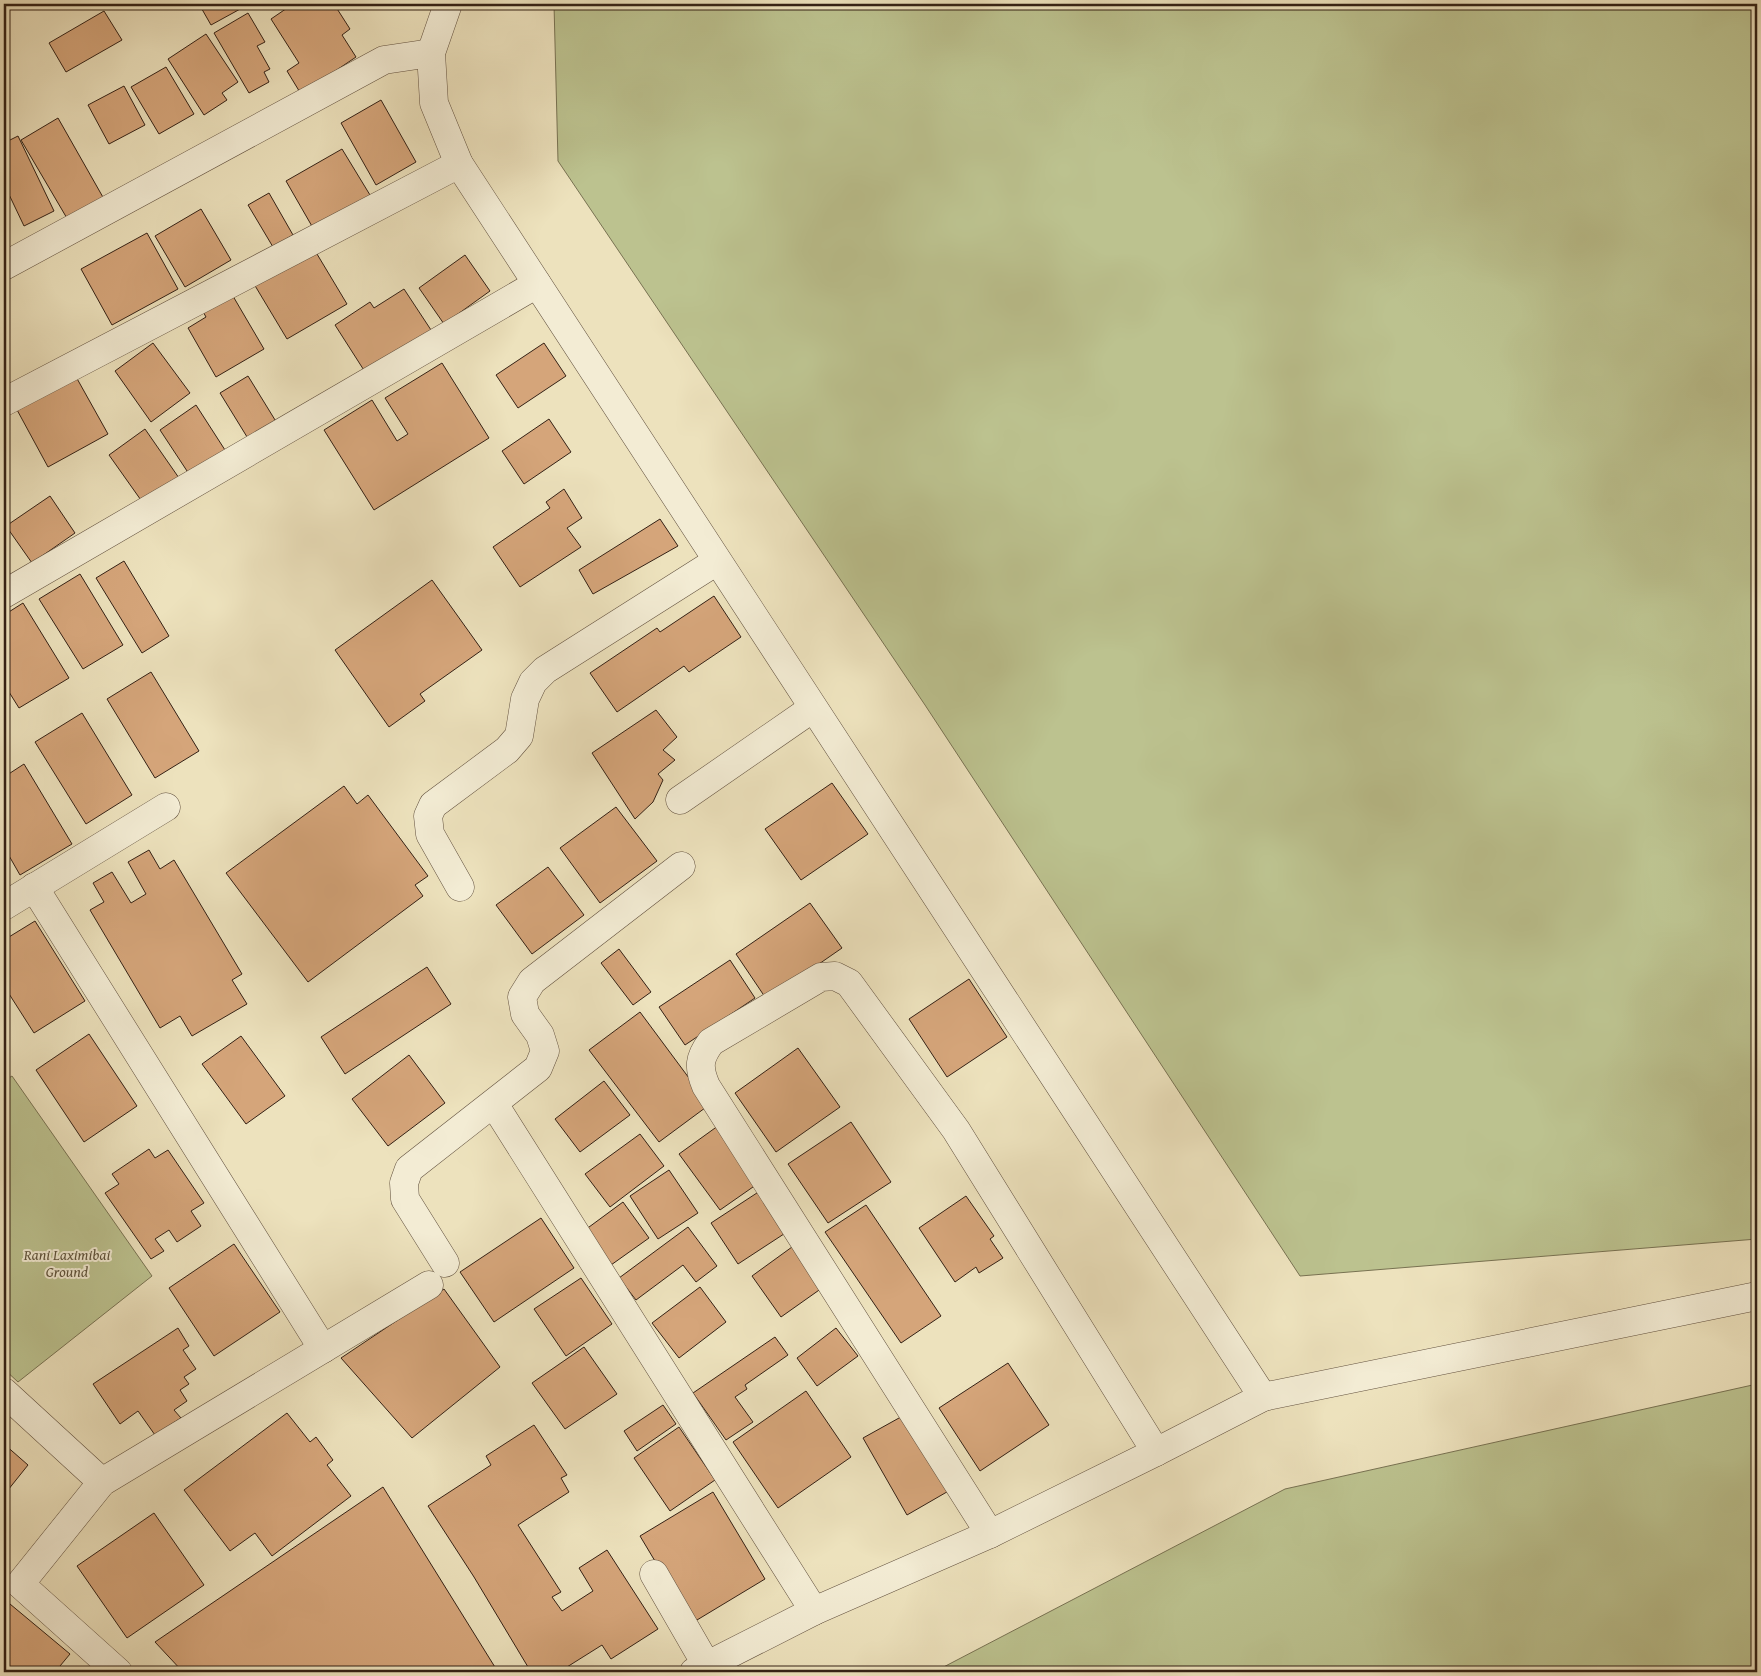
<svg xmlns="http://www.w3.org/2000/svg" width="1761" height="1676" viewBox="0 0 1761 1676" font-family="'Gentium Book Plus',serif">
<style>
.green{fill:#bcc28f;stroke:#787252}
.building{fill:#d5a57a;stroke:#342115}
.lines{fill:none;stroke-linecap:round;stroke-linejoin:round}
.minor-casing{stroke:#62513f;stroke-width:29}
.minor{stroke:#f3ecd4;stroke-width:28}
.labels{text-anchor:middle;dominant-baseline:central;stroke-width:4;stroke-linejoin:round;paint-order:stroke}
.park-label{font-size:15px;font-style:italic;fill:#5d513a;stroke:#f3ecd4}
</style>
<rect width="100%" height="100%" fill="#ede2bd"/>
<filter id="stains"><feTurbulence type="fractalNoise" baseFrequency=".004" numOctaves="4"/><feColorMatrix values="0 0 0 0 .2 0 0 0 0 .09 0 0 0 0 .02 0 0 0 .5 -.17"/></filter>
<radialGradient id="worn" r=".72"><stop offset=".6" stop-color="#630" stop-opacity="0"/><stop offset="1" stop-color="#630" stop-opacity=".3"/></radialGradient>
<g class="green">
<path d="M554,4H1757V1239L1300,1276L925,705L558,161Z"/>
<path d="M12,1076L152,1276L18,1382L4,1369V1081Z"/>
<path d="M1757,1384V1672H934L1285,1489Z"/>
</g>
<g class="building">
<path d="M199,4H239L242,8L211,25Z"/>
<path d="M293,4H334L350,29L342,35L356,57L301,94L287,71L299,63L271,19Z"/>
<path d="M104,11L122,40L66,72L49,43Z"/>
<path d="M248,13L265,42L257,46L270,69L264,72L269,82L249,93L214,33Z"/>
<path d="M206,34L238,82L222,93L227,100L204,115L168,59Z"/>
<path d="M166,67L194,114L159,134L131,87Z"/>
<path d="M124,86L145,125L109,144L88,105Z"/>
<path d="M381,100L416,162L376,185L341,123Z"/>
<path d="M58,118L104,199L68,220L21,140Z"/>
<path d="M18,136L54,211L24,226L4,184V143Z"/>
<path d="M342,149L370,195L313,228L286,181Z"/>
<path d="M269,193L293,235L273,247L248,205Z"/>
<path d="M201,209L231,260L185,287L155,236Z"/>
<path d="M147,233L178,289L112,325L81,269Z"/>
<path d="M314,249L347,304L287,339L254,284Z"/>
<path d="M465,255L490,291L444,324L419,288Z"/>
<path d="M404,289L433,333L367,375L335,325L370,302L374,308Z"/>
<path d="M230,291L264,349L216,377L188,328L206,317L201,308Z"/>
<path d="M153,343L190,393L151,422L115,371Z"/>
<path d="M544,343L566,376L518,408L496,375Z"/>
<path d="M442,363L489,438L374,510L324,430L372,400L397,441L408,434L385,398Z"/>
<path d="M75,375L108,434L48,467L16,408Z"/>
<path d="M248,376L280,428L252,445L220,393Z"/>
<path d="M196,405L225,450L189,474L160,430Z"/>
<path d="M549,419L571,452L524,484L502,451Z"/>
<path d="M145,429L179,478L143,503L109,455Z"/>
<path d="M564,489L582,518L567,528L581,547L520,587L493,547L550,508L546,502Z"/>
<path d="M50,496L75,533L32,563L6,526Z"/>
<path d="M660,519L678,546L593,594L579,570Z"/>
<path d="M124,561L169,636L142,653L96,578Z"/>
<path d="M80,574L123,645L83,669L39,599Z"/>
<path d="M432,580L482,650L420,694L425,701L389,727L335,650Z"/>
<path d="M714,596L741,637L689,672L684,666L617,712L590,673L657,628L660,632Z"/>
<path d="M23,603L69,678L19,708L4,684V615Z"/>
<path d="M151,672L199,751L155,778L107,699Z"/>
<path d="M656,710L677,737L663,750L675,760L658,774L663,780L653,802L635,819L592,753Z"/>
<path d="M82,713L132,795L86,824L35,742Z"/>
<path d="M24,764L72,844L20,875L4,847V777Z"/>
<path d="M832,783L868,834L801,880L765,829Z"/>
<path d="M344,786L357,804L368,795L428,876L415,885L423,896L308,982L226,873Z"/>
<path d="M616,807L657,861L600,903L560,848Z"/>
<path d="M149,850L160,869L174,860L242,974L232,980L247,1004L192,1036L180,1016L160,1028L90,910L104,902L93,883L112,872L131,903L146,894L128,862Z"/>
<path d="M548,867L584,915L532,954L496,905Z"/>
<path d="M810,903L842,948L767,1000L736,954Z"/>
<path d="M35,921L85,1001L34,1033L4,986V940Z"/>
<path d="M619,949L651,992L633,1005L601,963Z"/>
<path d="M730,960L755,998L685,1045L659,1007Z"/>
<path d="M427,967L451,1004L345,1074L321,1037Z"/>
<path d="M969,979L1007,1037L947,1077L909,1019Z"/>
<path d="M640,1012L709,1105L659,1142L589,1050Z"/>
<path d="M89,1034L137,1106L84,1142L36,1070Z"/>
<path d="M241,1036L285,1096L246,1124L202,1064Z"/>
<path d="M798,1048L840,1107L776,1152L735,1093Z"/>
<path d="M409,1055L445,1103L388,1146L352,1099Z"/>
<path d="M604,1081L630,1115L580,1152L555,1119Z"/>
<path d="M851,1122L891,1182L828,1223L788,1164Z"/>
<path d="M722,1123L763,1180L720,1210L679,1154Z"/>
<path d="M640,1134L664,1166L610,1207L585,1174Z"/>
<path d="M149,1149L155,1158L168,1150L204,1203L191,1211L201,1226L177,1242L169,1230L155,1239L164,1251L151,1259L105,1193L119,1184L112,1174Z"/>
<path d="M669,1170L698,1213L658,1239L630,1196Z"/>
<path d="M763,1189L790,1230L738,1264L711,1223Z"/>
<path d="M966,1196L994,1236L990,1239L1003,1258L979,1273L976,1267L955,1282L919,1228Z"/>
<path d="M623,1202L649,1238L611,1265L585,1230Z"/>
<path d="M866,1205L941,1316L901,1343L825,1232Z"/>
<path d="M541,1218L574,1268L494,1322L460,1272Z"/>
<path d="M688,1227L717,1266L696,1282L683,1265L636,1300L619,1278Z"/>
<path d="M234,1244L280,1312L214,1356L169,1288Z"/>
<path d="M792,1247L822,1288L781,1317L752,1276Z"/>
<path d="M581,1278L612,1324L566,1356L534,1309Z"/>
<path d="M700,1287L726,1322L679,1358L652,1323Z"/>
<path d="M444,1289L500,1367L412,1438L341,1358Z"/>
<path d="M178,1328L189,1346L183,1350L196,1369L184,1377L189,1384L180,1390L187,1401L174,1410L181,1418L155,1435L138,1411L120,1424L93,1384Z"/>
<path d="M836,1328L858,1356L817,1386L797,1358Z"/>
<path d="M775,1337L788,1355L745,1385L747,1389L735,1397L753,1422L726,1440L693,1393Z"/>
<path d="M584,1347L617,1394L565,1429L532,1383Z"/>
<path d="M1008,1363L1049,1425L980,1471L939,1408Z"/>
<path d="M806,1391L851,1457L778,1508L733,1442Z"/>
<path d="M663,1405L676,1424L637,1451L624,1431Z"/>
<path d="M287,1413L310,1442L316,1437L333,1460L327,1465L351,1496L272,1556L255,1533L230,1551L184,1490Z"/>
<path d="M908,1413L952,1489L907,1515L863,1438Z"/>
<path d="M534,1425L567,1475L561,1478L569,1492L518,1525L561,1592L552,1597L562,1611L593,1591L579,1568L607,1550L658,1629L611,1659L602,1645L559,1672H531L474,1577L428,1506L491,1465L486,1456Z"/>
<path d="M679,1427L715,1480L670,1511L634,1458Z"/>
<path d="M4,1444L28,1465L4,1495Z"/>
<path d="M383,1487L498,1672H183L155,1642Z"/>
<path d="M713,1492L765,1579L692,1623L640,1536Z"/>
<path d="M154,1513L204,1585L127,1638L77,1566Z"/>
<path d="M4,1599L70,1654L55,1672H4Z"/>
</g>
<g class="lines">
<defs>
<g id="minor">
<path d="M448,4L431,53L434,103L459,164L1263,1397"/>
<path d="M4,266L384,60L431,53"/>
<path d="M4,402L459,164"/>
<path d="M4,594L537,284"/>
<path d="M680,800L813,708"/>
<path d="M34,887L323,1349"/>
<path d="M460,887L430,834L428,816L433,805L507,750L519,736L525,699L533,682L545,670L717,561"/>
<path d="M4,906L166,807"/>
<path d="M494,1104L814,1611"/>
<path d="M445,1263L405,1199L404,1183L409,1169L538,1068L545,1051L540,1035L525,1014L522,997L532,981L681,866"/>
<path d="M4,1392L102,1482"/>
<path d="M990,1534L706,1086C698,1067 699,1058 711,1042L821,977L835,976L849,983L956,1130L1156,1452"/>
<path d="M654,1574L707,1666"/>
<path d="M118,1672L20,1584L102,1482L429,1285"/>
<path d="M694,1672L814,1611L990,1534L1156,1452L1263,1397L1757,1296"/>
</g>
</defs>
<use href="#minor" class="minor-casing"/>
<use href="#minor" class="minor"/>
</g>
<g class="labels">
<g class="park-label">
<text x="67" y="1254">Rani Laximibai<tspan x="67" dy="17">Ground</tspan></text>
</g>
</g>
<rect width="1761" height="1676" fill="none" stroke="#ede2bd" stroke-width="20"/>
<rect x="5" y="5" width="1751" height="1666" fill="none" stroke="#342115" stroke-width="2.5"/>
<rect x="10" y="10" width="1741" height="1656" fill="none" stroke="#342115"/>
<rect width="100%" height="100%" filter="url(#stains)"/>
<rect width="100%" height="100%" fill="url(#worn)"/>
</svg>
